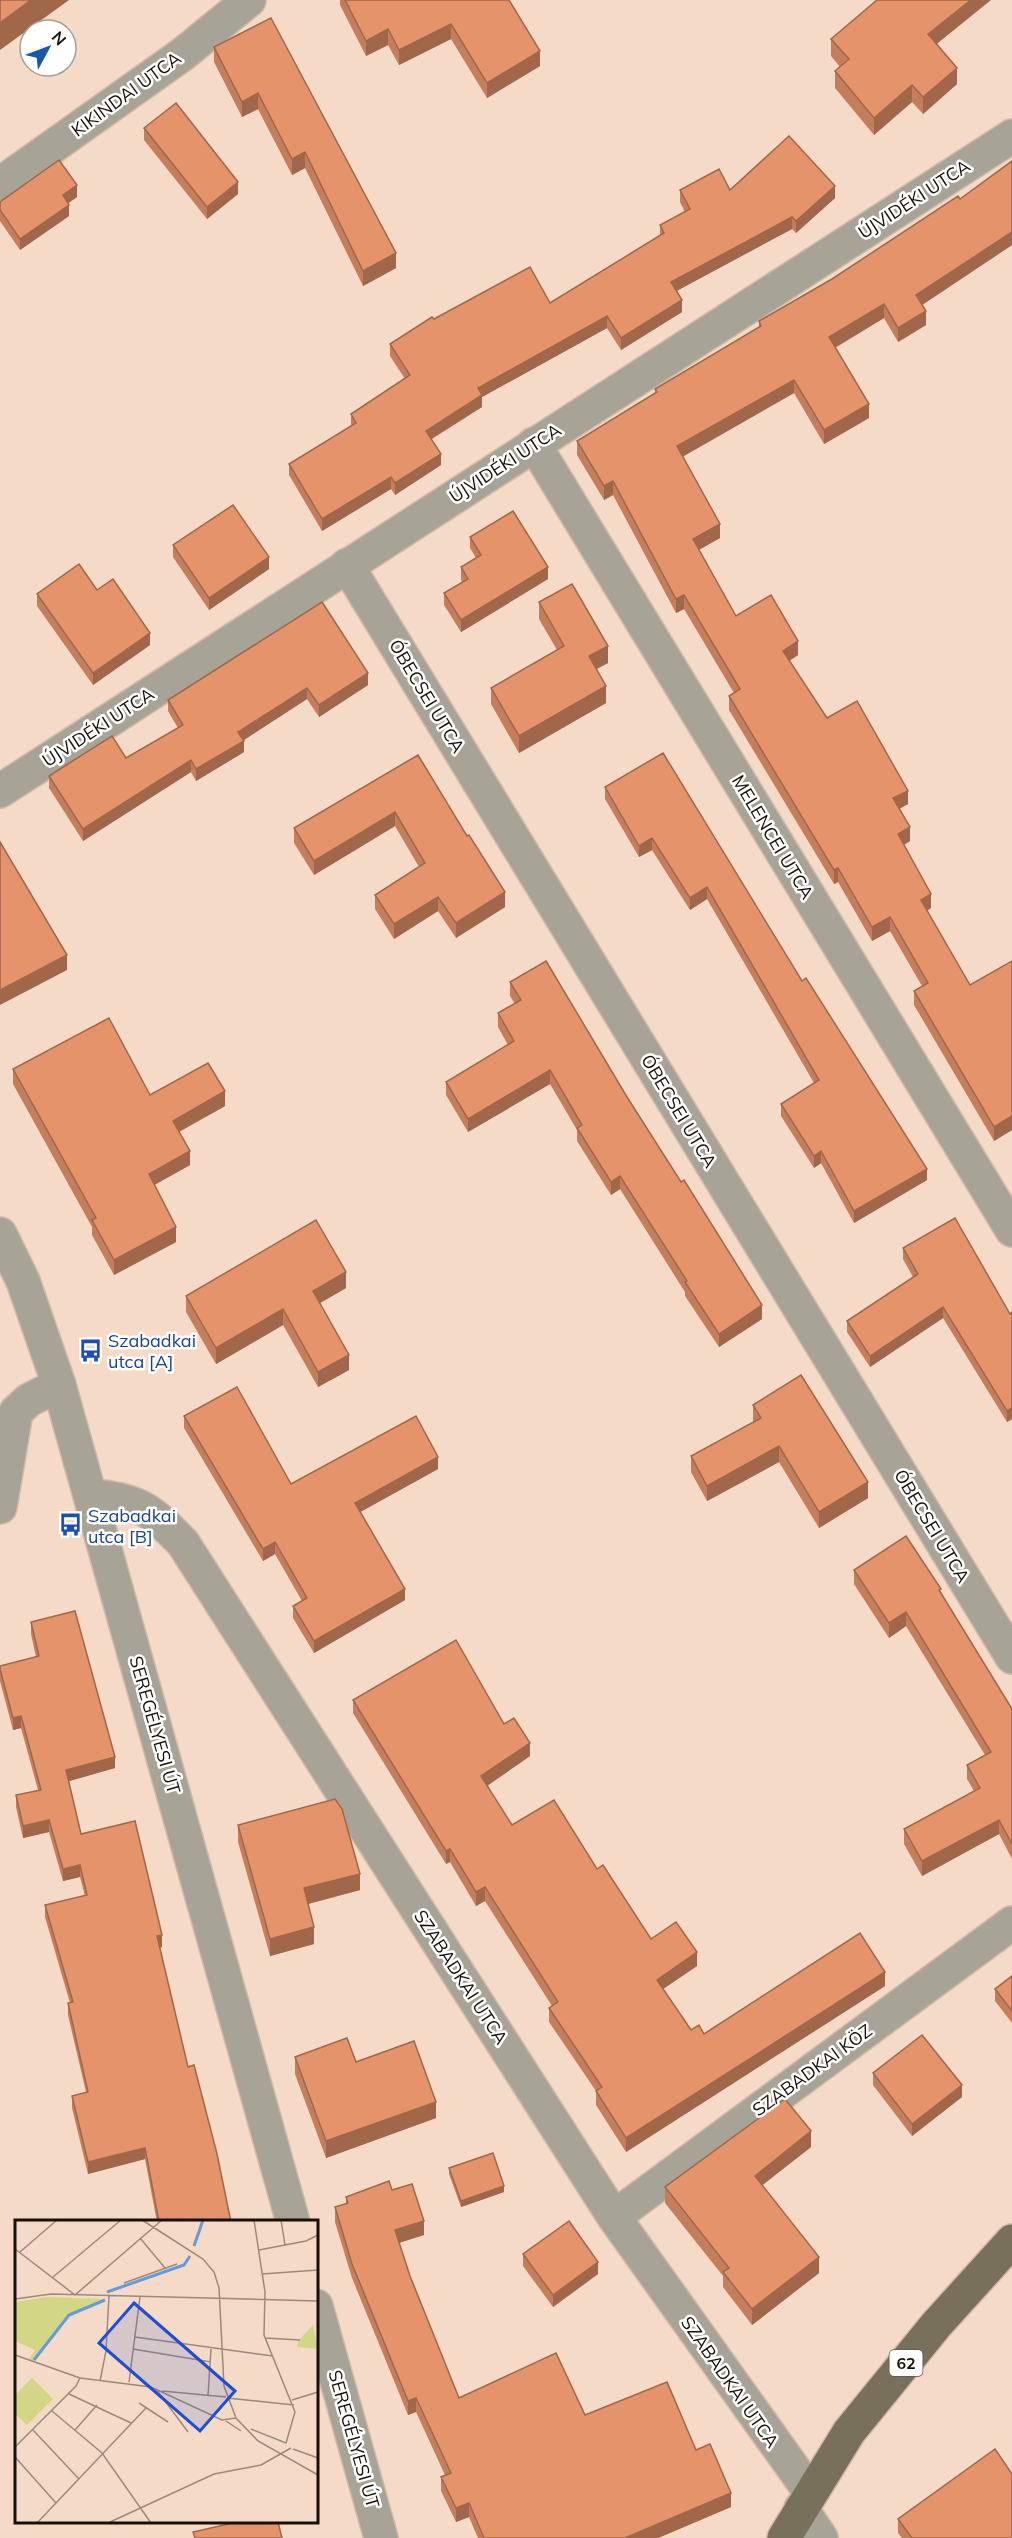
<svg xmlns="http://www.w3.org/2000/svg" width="1012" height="2538" viewBox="0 0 1012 2538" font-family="Mulish,sans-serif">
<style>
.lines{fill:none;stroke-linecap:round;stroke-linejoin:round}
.street-casing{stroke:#d1baa8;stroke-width:36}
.primary-casing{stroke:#d1baa8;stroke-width:36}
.street{stroke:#a8a397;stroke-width:33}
.primary{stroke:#78705b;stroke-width:33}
.wall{fill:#c57e5b}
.shaded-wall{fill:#a0674a}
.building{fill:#e5936a;stroke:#a0674a;stroke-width:1.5}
.labels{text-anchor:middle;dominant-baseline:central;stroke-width:5;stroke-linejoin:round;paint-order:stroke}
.shield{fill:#fff;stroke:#5d5752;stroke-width:1.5}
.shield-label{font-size:16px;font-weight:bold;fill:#170f08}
.street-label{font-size:18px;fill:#170f08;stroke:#fff}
.transit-label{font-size:18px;fill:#164399;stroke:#fff;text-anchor:start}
.inset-river{fill:none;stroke:#639bdc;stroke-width:3}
.inset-road{fill:none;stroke:#9c897b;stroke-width:1.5}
.view{fill:#1d4ed8;fill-opacity:0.15;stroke:#1d4ed8;stroke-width:3}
.inset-edge{fill:none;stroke:#170f08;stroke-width:3}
</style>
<rect width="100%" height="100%" fill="#f5dbc7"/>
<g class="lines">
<defs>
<g id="street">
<path d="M0,184L183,54L249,0"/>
<path d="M534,444L1012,1230"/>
<path d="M347,565L1012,1657"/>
<path d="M0,791L1012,136"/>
<path d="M0,1234L23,1281L59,1385L293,2222"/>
<path d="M91,1496C138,1499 151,1510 183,1543L614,2217L811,2493"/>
<path d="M0,1507L16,1412L29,1400L59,1385"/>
<path d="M614,2217L1012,1923"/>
<path d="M316,2306L381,2538"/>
<path d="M801,2508L821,2538"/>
</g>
<path id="primary" d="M784,2538L849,2432L936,2325L1012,2241"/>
</defs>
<use href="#street" class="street-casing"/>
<use href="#primary" class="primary-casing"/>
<use href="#street" class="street"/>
<use href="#primary" class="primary"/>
</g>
<g class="wall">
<path d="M340,0H509L540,66L487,98L451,39L399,65L388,45L366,56L340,5Z"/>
<path d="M271,18L396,268L363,286L305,168L292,175L258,109L242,117L214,62V47Z"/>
<path d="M831,39L937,44L957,84L923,114L912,102L874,135L835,88V71L840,67L831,56Z"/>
<path d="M144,128L238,194L207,219L144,140Z"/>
<path d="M1012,161V245L922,305L926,325L898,342L884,318L835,348L869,418L824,444L794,393L683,456L720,538L699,550L736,616L798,655L789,661L827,718L908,804L899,809L910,841L904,845L931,908L927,911L970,985L1012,961V1130L994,1141L914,1005V991L922,986L890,931L872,941L838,882L834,884L729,710V696L734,693L684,609L676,613L613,495L604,500L577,455V441L655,393V389L759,327V321L832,279L960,199Z"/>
<path d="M680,190H730L835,198L796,233L792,229L676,291L682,312L621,350L607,328L482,397V407L432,439L441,465L395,495L391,489L322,531L289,475V464L351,426V414L405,379L390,356V344L434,319L550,303L660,235V225L685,212L680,202Z"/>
<path d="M77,197L68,203L69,216L20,250L0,221V202Z"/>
<path d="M470,537L548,579L461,632L444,605V593L462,582L461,579V567L476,558L470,548Z"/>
<path d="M173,545L269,569L209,610L173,557Z"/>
<path d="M97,590L150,645L93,685L37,606V594Z"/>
<path d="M322,602L368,685L319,717L307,699L243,740L244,752L196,781L191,772L83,841L49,788V776L126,758L178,728L168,711V700Z"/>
<path d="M539,602L608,663L596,669L606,703L519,753L491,704V688L557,650L539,619Z"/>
<path d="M418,755L505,907L456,938L438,911L394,939L375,909V895L419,867L395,826L314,875L294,843V828Z"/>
<path d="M605,787L802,981L927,1180L854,1223L821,1163L814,1168L781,1116V1104L814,1083L707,899L690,910L652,850L639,857L605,799Z"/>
<path d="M510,982L627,1097L762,1319L719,1347L685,1296V1292L620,1189L611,1195L577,1141V1130L550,1084L468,1132L446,1095V1082L508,1045L498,1027V1013L515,1004L510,996Z"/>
<path d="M13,1069L150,1095L225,1106L179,1132L190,1165L154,1185L176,1242L114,1275L92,1235V1227L13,1084Z"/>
<path d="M903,1248L1010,1314L1012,1312V1419L1007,1422L943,1318L870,1367L847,1332V1321L913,1277L903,1259Z"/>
<path d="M346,1288L320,1303L349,1370L318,1387L283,1325L216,1364L186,1312V1296Z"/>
<path d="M753,1405L868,1498L819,1528L779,1462L707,1501L691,1472V1456L753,1422Z"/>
<path d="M184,1416L291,1484L438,1469L360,1512L405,1600L314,1653L293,1618V1606L302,1601L275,1554L263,1561L184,1428Z"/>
<path d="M854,1570L941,1593L1012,1709V1859L999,1834L922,1876L904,1844V1829L974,1791L967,1779V1765L985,1755L906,1626L889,1638L854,1584Z"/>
<path d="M31,1622L115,1768L69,1781L81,1834L162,1947L160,1948L188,2067L231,2222H157L145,2159L88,2174L72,2108V2096L86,2092L68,2015V2003H70L45,1917V1905L85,1896L80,1877L63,1881L49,1832L23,1838L16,1807V1795L38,1790L21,1728L13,1730L0,1681V1666L36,1657L31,1634Z"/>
<path d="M353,1700L504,1724L530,1756L487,1786L512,1825L597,1869L651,1939L697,1966L663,1989L691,2030L704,2034L885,1986L626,2152L596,2105V2091L549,2022V2008L552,2006L485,1901L476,1906L450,1862L446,1864L353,1713Z"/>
<path d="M238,1825L360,1890L308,1904L314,1944L270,1956L238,1842Z"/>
<path d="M1012,1976V2023L995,2001V1989Z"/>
<path d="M295,2057L356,2062L436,2118L326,2158L295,2074Z"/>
<path d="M873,2073L962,2097L912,2136L873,2085Z"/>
<path d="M811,2147L762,2185L819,2273L752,2325L723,2287V2276L665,2203V2187Z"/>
<path d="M449,2168L504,2192L461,2207L449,2174Z"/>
<path d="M392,2190L424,2235L399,2243L410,2276L459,2398L585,2415L696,2450L731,2507L658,2538H478L469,2517L456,2522L441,2491V2477L445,2475L416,2412L408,2415L352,2278L335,2222V2207L346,2204V2197Z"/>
<path d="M523,2254L598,2274L553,2307L523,2266Z"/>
<path d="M898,2519L1012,2538H902L898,2533Z"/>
</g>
<g class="shaded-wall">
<path d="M31,0H69L0,50V23Z"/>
<path d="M971,0H991L928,51V34Z"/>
<path d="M451,24V39L399,65V50Z"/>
<path d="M388,29V45L366,56V41Z"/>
<path d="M540,51V66L487,98V83Z"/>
<path d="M957,68V84L923,114V97Z"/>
<path d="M912,85V102L874,135V118Z"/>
<path d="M258,93V109L242,117V102Z"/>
<path d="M305,152V168L292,175V159Z"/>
<path d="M238,182V194L207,219V207Z"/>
<path d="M77,185V197L63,207V195Z"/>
<path d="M835,186V198L796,233V221Z"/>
<path d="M69,205V216L20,250V239Z"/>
<path d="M792,217V229L671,294V282Z"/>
<path d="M1012,232V245L916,309V295Z"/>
<path d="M396,253V268L363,286V271Z"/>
<path d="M682,300V312L621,350V338Z"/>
<path d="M884,304V318L829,351V337Z"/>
<path d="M926,311V325L898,342V328Z"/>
<path d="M607,316V328L482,397V407L426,442V431L478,388Z"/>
<path d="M794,380V393L677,460V446Z"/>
<path d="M869,404V418L824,444V430Z"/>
<path d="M441,454V465L395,495V483Z"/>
<path d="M391,477V489L322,531V519Z"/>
<path d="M613,481V495L604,500V486Z"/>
<path d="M720,524V538L693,553V539Z"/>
<path d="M269,557V569L209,610V598Z"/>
<path d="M548,567V579L461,632V620Z"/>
<path d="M684,595V609L676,613V599Z"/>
<path d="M150,633V645L93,685V673Z"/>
<path d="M798,641V655L783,665V651Z"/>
<path d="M608,646V663L589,673V656Z"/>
<path d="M368,673V685L319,717V705Z"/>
<path d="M606,686V703L519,753V736Z"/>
<path d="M307,688V699L238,744V732Z"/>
<path d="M244,741V752L196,781V769Z"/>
<path d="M191,760V772L83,841V829Z"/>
<path d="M908,791V804L893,812V798Z"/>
<path d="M395,812V826L314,875V861Z"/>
<path d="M910,827V841L898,848V834Z"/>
<path d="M652,838V850L639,857V846Z"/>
<path d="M838,868V882L834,884V870Z"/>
<path d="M707,887V899L690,910V898Z"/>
<path d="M505,892V907L456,938V923Z"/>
<path d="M931,894V908L921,914V900Z"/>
<path d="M438,897V911L394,939V924Z"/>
<path d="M890,917V931L872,941V927Z"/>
<path d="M67,955V970L0,1005V990Z"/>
<path d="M550,1070V1084L468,1132V1119Z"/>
<path d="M225,1091V1106L173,1135V1121Z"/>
<path d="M1012,1116V1130L994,1141V1127Z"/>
<path d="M190,1151V1165L149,1188V1174Z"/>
<path d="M821,1151V1163L814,1168V1156Z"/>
<path d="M927,1169V1180L854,1223V1211Z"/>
<path d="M620,1176V1189L611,1195V1182Z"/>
<path d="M176,1227V1242L114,1275V1260Z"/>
<path d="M346,1272V1288L313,1307V1291Z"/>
<path d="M762,1305V1319L719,1347V1334Z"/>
<path d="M943,1307V1318L870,1367V1356Z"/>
<path d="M283,1309V1325L216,1364V1348Z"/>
<path d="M349,1355V1370L318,1387V1372Z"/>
<path d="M1012,1408V1419L1007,1422V1411Z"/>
<path d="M779,1446V1462L707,1501V1486Z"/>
<path d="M438,1457V1469L355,1515V1503Z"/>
<path d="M868,1482V1498L819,1528V1512Z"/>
<path d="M275,1542V1554L263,1561V1549Z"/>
<path d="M405,1589V1600L314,1653V1641Z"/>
<path d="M906,1612V1626L889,1638V1623Z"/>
<path d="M21,1716V1728L13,1730V1718Z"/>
<path d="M530,1743V1756L481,1790V1776Z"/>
<path d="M115,1757V1768L66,1782V1770Z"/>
<path d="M49,1820V1832L23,1838V1826Z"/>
<path d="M999,1820V1834L922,1876V1861Z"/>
<path d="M450,1849V1862L446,1864V1851Z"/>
<path d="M80,1865V1877L63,1881V1869Z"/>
<path d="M360,1874V1890L304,1905V1888Z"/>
<path d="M485,1887V1901L476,1906V1892Z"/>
<path d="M314,1927V1944L270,1956V1939Z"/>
<path d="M162,1935V1947L157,1948V1936Z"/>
<path d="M697,1952V1966L657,1993V1980Z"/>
<path d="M885,1972V1986L626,2152V2138Z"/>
<path d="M962,2085V2097L912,2136V2124Z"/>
<path d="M436,2102V2118L326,2158V2141Z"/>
<path d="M811,2131V2147L755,2191V2176Z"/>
<path d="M145,2148V2159L88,2174V2162Z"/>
<path d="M504,2186V2192L461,2207V2201Z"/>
<path d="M424,2221V2235L395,2244V2230Z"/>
<path d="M819,2257V2273L752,2325V2309Z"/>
<path d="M598,2262V2274L553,2307V2295Z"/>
<path d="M416,2398V2412L408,2415V2401Z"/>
<path d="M731,2493V2507L658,2538H625Z"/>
<path d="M469,2503V2517L456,2522V2508Z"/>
</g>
<g class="building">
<path d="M0,0H31L0,23Z"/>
<path d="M345,0H509L540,51L487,83L451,24L399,50L388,29L366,41Z"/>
<path d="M877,0H971L928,34L957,68L923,97L912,85L874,118L835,71L849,59L831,39Z"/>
<path d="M271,18L396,253L363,271L305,152L292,159L258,93L242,102L214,47Z"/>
<path d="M176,103L238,182L207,207L144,128Z"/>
<path d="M789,136L835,186L796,221L792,217L671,282L682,300L621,338L607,316L478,388L482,395L426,431L441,454L395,483L391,477L322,519L289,464L356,423L351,414L410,375L390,344L432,317L434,319L530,267L550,303L664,233L660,225L690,209L680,190L719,169L730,190Z"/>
<path d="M59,160L77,185L63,195L69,205L20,239L0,210V202Z"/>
<path d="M1012,161V232L916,295L926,311L898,328L884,304L829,337L869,404L824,430L794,380L677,446L720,524L693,539L736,616L771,595L798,641L783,651L827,718L857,701L908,791L893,798L910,827L898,834L931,894L921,900L970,985L1012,961V1116L994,1127L914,991L928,983L890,917L872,927L838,868L834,870L729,696L740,689L684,595L676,599L613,481L604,486L577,441L657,392L655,389L761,326L759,321L832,279L958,196L960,199Z"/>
<path d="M233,505L269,557L209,598L173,545Z"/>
<path d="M513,511L548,567L461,620L444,593L468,579L461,567L481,555L470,537Z"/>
<path d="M79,564L97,590L113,579L150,633L93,673L37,594Z"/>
<path d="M572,584L608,646L589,656L606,686L519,736L491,688L564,646L539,602Z"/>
<path d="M322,602L368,673L319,705L307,688L238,732L244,741L196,769L191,760L83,829L49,776L112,736L126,758L183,725L168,700Z"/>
<path d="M663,753L802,981L806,978L927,1169L854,1211L821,1151L814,1156L781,1104L819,1080L707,887L690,898L652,838L639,846L605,787Z"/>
<path d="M418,755L467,836L469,835L505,892L456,923L438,897L394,924L375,895L425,863L395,812L314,861L294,828Z"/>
<path d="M0,842L67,955L0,990Z"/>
<path d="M546,961L627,1097L681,1182L684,1180L762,1305L719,1334L685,1282L687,1281L620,1176L611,1182L577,1128L582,1125L550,1070L468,1119L446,1082L514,1041L498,1013L521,1000L510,982Z"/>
<path d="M109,1018L150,1095L208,1063L225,1091L173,1121L190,1151L149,1174L176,1227L114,1260L92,1220L96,1218L13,1069Z"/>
<path d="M955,1218L1010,1314L1012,1312V1408L1007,1411L943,1307L870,1356L847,1321L918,1274L903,1248Z"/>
<path d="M316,1220L346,1272L313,1291L349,1355L318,1372L283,1309L216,1348L186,1296Z"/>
<path d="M801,1375L868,1482L819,1512L779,1446L707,1486L691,1456L761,1418L753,1405Z"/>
<path d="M237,1387L291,1484L416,1416L438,1457L355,1503L405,1589L314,1641L293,1606L307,1598L275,1542L263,1549L184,1416Z"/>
<path d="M906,1536L941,1589L939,1590L1012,1709V1844L999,1820L922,1861L904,1829L980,1788L967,1765L991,1752L906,1612L889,1623L854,1570Z"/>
<path d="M75,1611L115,1757L66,1770L81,1834L135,1821L162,1935L157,1936L188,2067L194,2065L217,2154L231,2222H159L145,2148L88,2162L72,2096L88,2092L68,2003L73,2002L45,1905L87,1895L80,1865L63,1869L49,1820L23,1826L16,1795L41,1790L21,1716L13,1718L0,1669V1666L39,1656L31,1622Z"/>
<path d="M456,1640L504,1724L514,1718L530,1743L481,1776L512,1825L554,1800L597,1869L603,1865L651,1939L676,1922L697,1952L657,1980L691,2030L699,2025L704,2034L860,1933L885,1972L626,2138L596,2091L602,2087L549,2008L558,2002L485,1887L476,1892L450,1849L446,1851L353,1700Z"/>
<path d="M335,1799L342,1809L360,1874L304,1888L314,1927L270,1939L238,1825Z"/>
<path d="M1012,1976V2011L995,1989Z"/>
<path d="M922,2035L962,2085L912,2124L873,2073Z"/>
<path d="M347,2038L356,2062L414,2041L436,2102L326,2141L295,2057Z"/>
<path d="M785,2099L811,2131L755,2176L819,2257L752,2309L723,2272L729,2268L665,2187Z"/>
<path d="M493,2153L504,2186L461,2201L449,2168Z"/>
<path d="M389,2181L392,2190L412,2184L424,2221L395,2230L410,2276L459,2398L556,2353L585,2415L667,2382L696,2450L710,2444L731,2493L625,2538H484L469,2503L456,2508L441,2477L451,2473L416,2398L408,2401L352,2264L335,2207L348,2203L346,2197Z"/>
<path d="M569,2221L598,2262L553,2295L523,2254Z"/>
<path d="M995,2449L1012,2474V2538H912L898,2519Z"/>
<path d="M237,2522H278L282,2538H195L193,2532Z"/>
</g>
<defs>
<symbol id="bus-bare" viewBox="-9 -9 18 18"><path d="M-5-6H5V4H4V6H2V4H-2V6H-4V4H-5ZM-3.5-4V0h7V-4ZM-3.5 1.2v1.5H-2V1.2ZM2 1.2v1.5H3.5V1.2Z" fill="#1a4fb4" stroke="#fff" stroke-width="2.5" paint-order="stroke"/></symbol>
</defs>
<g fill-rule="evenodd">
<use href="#bus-bare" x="74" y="1334" width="33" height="33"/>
<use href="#bus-bare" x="54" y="1508" width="33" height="33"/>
</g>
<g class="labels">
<rect class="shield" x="889.5" y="2350" width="33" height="26" rx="4.5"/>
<g class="shield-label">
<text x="906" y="2363">62</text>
</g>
<g class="street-label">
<text transform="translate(126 94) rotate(-36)">KIKINDAI UTCA</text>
<text transform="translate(914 199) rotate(-33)">ÚJVIDÉKI UTCA</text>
<text transform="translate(505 463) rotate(-33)">ÚJVIDÉKI UTCA</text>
<text transform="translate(427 696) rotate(59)">ÓBECSEI UTCA</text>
<text transform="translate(98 727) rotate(-33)">ÚJVIDÉKI UTCA</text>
<text transform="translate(773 837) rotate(59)">MELENCEI UTCA</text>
<text transform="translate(679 1111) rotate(59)">ÓBECSEI UTCA</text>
<text transform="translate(932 1526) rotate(59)">ÓBECSEI UTCA</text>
<text transform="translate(155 1725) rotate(74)">SEREGÉLYESI ÚT</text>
<text transform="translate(461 1977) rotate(57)">SZABADKAI UTCA</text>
<text transform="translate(812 2070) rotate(-36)">SZABADKAI KÖZ</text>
<text transform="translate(730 2382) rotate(55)">SZABADKAI UTCA</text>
<text transform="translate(354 2439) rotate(74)">SEREGÉLYESI ÚT</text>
</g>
<g class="transit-label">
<text x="108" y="1340">Szabadkai<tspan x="108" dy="21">utca [A]</tspan></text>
<text x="88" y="1515">Szabadkai<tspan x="88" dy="21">utca [B]</tspan></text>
</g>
</g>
<g transform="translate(15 2220)">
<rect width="303" height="303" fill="#f5dbc7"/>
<path d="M31,77L89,79L54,95L18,141L14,139L20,130L0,121V82ZM298,105L303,129L282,127L283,121ZM17,158L38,179L12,205L0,194V175Z" fill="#d1d784"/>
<path class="inset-river" d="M179,26L188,0M92,72L169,45L175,36M19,140L54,95L90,80"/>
<path class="inset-road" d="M127,0L188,39L199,52L204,68L209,166L221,198L243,221L303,255M266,0L270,25M125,18L150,48M0,29L60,75L147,0M244,30L291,21L303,15M5,32L42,0M247,54L303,50M38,57L106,0M109,63L162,44M0,79L36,74L303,81M120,117L258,136M250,118L285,120M118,129L196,142M0,135L65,158L136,167L207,200L221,198M85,161L91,131L94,76M114,162L125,77M141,169L173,212M147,171L211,177M54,174L116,203M193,176L196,129M212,178L279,185M277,180L303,172M124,183L153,202M37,191L87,233L136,303M211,201L226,211M236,209L271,223L280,192L249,115L250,72L239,0M18,210L64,259M60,210L82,185M0,227L61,166L65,158M278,229L303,238M0,237L41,283M22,303L131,188M93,303L199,254L246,245L276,228"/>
<path class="view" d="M119,83L220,171L185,211L84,123Z"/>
<rect width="303" height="303" class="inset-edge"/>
</g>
<g transform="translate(48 48) rotate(49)"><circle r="28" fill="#ffffff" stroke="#a29f9c" stroke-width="1.5"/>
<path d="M0-4.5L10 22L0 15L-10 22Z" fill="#1958a9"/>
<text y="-9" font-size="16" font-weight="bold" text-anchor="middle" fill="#170f08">N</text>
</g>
</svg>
